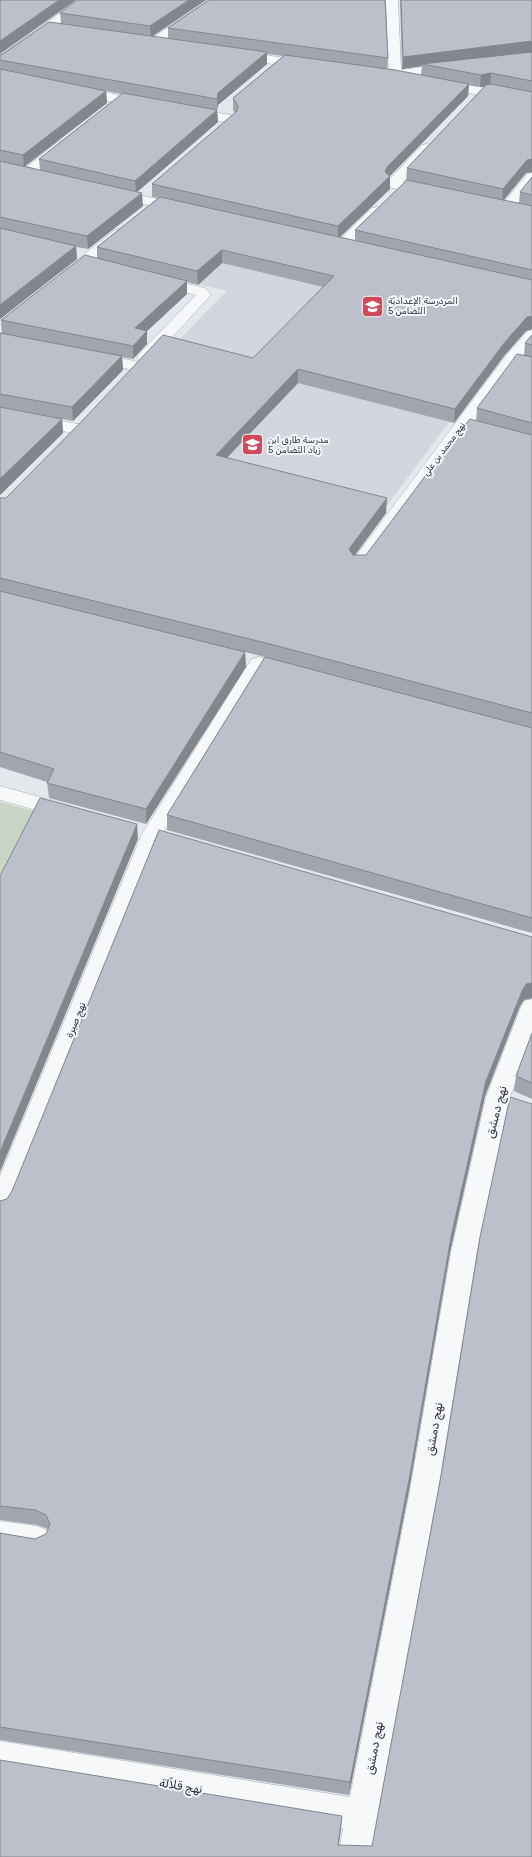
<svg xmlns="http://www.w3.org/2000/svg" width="532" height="1857" viewBox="0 0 532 1857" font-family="Rubik,'Noto Naskh Arabic',sans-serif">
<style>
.built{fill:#d2d6de}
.green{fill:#c9d6c5}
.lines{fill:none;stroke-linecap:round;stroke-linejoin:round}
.minor-casing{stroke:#a9aeb7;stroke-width:1}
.minor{fill:#f7f8fa;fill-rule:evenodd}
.wall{fill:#a1a5ae;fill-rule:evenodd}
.shaded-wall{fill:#83868d}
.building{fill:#bbc0ca;stroke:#83868d}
.labels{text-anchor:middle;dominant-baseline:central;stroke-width:4;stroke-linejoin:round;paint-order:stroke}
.far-poi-label{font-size:9px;fill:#2b3445;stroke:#f4f6f9;text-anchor:start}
.far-street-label{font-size:9px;fill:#2b3445;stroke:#f4f6f9}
.street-label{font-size:10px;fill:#2b3445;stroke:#f4f6f9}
.near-street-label{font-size:12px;fill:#2b3445;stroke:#f4f6f9}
</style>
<rect width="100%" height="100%" fill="#e4e7ec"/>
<path class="built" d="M163,210L532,294L470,394L382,512L51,469L227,291L102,259Z"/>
<path class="green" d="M0,802L41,813L0,897Z"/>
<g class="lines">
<defs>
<g id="minor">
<path d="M78,0H91L4,65L0,66V56Z"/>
<path d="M209,0H223L157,46H149L147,43L149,40Z"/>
<path d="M386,0H398L401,70L451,63L455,64L457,67L455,70L401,78L395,81L391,80L389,77Z"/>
<path d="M237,51L306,61L310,62L312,65L310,68L306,69L233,58L231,55L233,52Z"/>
<path d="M439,81L532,95V103L435,88L433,85L435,82Z"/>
<path d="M77,87L145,100L150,101L151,104L150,107L145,108L73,94L71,91L73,88Z"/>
<path d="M189,108L231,115L236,116L237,119L236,122L231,123L184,115L183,112L184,109Z"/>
<path d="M63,141L68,142L70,145L68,148L31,177H21L19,174L21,171L58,142Z"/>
<path d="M427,144L432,145L434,148L403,182L436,189L438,192L436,195L431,196L388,187L386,184L388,181L422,145Z"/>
<path d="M532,173V186L511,212H501L499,209L501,206L527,174Z"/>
<path d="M114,189L187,206L189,209L187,212L182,213L109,196L107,193L109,190Z"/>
<path d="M377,207L382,208L384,211L382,214L347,248H337L335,245L337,242L372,208Z"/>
<path d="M120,229L125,230L127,233L125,236L72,278H62L60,275L62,272L115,230Z"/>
<path d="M158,277L205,288L210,293V296L151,360L145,362L139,360L137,357L139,354L196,295L153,284L151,281L153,278Z"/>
<path d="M532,330V345L365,568L359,569L353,568L350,564L353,560L505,357L527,332Z"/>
<path d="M93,352L143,363L145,366L143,369L137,371L87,360L85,357L87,354Z"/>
<path d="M0,409L78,424L84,426L86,429L84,432L78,434L0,419Z"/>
<path d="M259,657L266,659L269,663L162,834L13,1206L9,1213L0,1216V1176L142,834L249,663L252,659Z"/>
<path d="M0,786L72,806L75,811L72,816L65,818L0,800Z"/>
<path d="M532,999V1038L510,1097L477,1252L438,1490L370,1857H338L343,1828L0,1771V1741L350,1797L410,1490L451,1252L486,1097L521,1007L524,1001Z"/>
<path d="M0,1521L37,1526L47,1530L51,1539L47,1548L37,1552L0,1547Z"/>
</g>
</defs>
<use href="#minor" class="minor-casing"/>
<use href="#minor" class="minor"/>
</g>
<g class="wall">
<path d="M77,0H206L153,36L168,38V28L388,58L387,69L421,75L422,66L402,69L400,0H532V172L526,173L504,200L519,203L520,192L532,177V329L526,331L504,356L454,423L298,383L227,458L386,513L355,555H366L476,421L477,408L524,355L525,343L532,335V933L167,830V815L265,657L245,652L246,667L146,824L49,798L47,782L0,767V498H6L253,358L323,287L222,263L198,285L187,282V294L147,331V344L133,359L122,357L123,370L73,421L62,419L63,433L0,495V333H2L1,320L97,258V247L158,198L152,197V184L235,113L233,110V98L283,56L267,54V64L218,105L217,110L218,122L137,192L143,206L88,249L76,247L77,259L0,319V55L3,54L61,23L60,13ZM469,85L480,87H484L407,168L406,181L355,230V241L340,237L390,189V176L468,96ZM106,91L122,94L39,159L40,170L25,166L107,103Z"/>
<path d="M524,1000L520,1006L485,1096L450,1252L409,1490L349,1795L0,1740V1533L35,1539L46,1534L48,1529L37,1525L0,1520V1201L7,1199Z"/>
<path d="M532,1033V1099L514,1091L516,1076Z"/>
</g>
<g class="shaded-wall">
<path d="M59,0H76L0,54V41Z"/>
<path d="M189,0H206L151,37L150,26Z"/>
<path d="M532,41V53L422,64V66L402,69L403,57Z"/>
<path d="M267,52V64L218,105L217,110L218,122L136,193L135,181L217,110V99L218,93Z"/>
<path d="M491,73L490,86L480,87L481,75Z"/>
<path d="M469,84L468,96L390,176V189L338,239V226L387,167Z"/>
<path d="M106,91L107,103L24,167L23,155Z"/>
<path d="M532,159V172L526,173L502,202L503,189L527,160Z"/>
<path d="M142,193L143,206L88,249L87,236Z"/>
<path d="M76,246L77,259L0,319V305Z"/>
<path d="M222,250V263L198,285L197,271Z"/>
<path d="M187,281V294L147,331V344L133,359V346L135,328Z"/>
<path d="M532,316V329L526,331L504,356L454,423L455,409L505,342L527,317Z"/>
<path d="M122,356L123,370L73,421L72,407Z"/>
<path d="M298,369V383L216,469V455Z"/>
<path d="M62,419L63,433L0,495V479Z"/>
<path d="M387,498L386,513L349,563V549Z"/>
<path d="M245,652L246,667L146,824V809Z"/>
<path d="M137,824L138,839L0,1172V1152Z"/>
<path d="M532,983V998L524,1000L520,1006L485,1096L450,1252L409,1490L349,1795L350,1782L451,1237L486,1081L522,991L526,984Z"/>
<path d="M342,1816L341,1829L337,1857L338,1845Z"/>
</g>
<g class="building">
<path d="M0,0H59L0,41Z"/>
<path d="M77,0H189L150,26L60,13Z"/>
<path d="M209,0H385L388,58L168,28Z"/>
<path d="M401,0H532V41L403,57Z"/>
<path d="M49,22L267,52L218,93L217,99L0,60V55L3,54Z"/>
<path d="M532,52V81L491,73L481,75L422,64Z"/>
<path d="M285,55L395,70L469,84L387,167L385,172L390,176L338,226L152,184L237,111L238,106L233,98Z"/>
<path d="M0,69L106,91L23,155L0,150Z"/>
<path d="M491,84L532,92V159L527,160L503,189L407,168L486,85Z"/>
<path d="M123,93L217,110L135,181L39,159Z"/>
<path d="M0,161L142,193L87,236L0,217Z"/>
<path d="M532,177V195L520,192Z"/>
<path d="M407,180L532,206V270L355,230Z"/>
<path d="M160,197L532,280V316L527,317L505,342L455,409L298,369L216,455L387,498L349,549L353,555H366L447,447L470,419L532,435V713L266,643L0,578V498H6L84,419L163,335L253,358L334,276L222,250L197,271L97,247Z"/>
<path d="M0,228L76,246L0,305Z"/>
<path d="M85,255L187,281L135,328L147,331L133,346L1,320Z"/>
<path d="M0,333L122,356L72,407L0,394Z"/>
<path d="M532,335V345L525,343Z"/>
<path d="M517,354L532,357V423L477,408Z"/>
<path d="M0,407L62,419L0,479Z"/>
<path d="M0,591L245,652L146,809L47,783L54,769L0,752Z"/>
<path d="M265,657L532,728V918L167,815Z"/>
<path d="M40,798L137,824L0,1152V876Z"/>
<path d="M159,830L532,937V983L526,984L522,991L486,1081L451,1237L410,1475L350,1782L0,1727V1533L35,1539L46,1534L50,1524L46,1515L35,1510L0,1506V1201L7,1199L12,1191Z"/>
<path d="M532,1033V1083L516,1076Z"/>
<path d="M510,1097L532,1104V1857H0V1760L342,1816L338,1845L372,1846L441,1476L480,1237Z"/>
</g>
<defs>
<symbol id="school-square" viewBox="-11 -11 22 22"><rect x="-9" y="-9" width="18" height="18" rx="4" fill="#d1495b" stroke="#f4f6f9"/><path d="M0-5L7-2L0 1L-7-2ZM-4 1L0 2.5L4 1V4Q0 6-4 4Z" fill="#fff"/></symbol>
</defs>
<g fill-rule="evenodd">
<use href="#school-square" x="360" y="294" width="25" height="25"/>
<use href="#school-square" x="240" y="432" width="25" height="25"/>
</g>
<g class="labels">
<g class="far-poi-label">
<text x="388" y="301">المردرسة الإعداديّة<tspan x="388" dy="10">التّضامن 5</tspan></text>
<text x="268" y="440">مدرسة طارق ابن<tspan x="268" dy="10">زياد التّضامن 5</tspan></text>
</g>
<g class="far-street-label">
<text transform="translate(444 449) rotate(-53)">نهج محمد بن علي</text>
</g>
<g class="street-label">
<text transform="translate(76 1020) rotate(-68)">نهج صبرة</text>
</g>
<g class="near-street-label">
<text transform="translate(496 1112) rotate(-75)">نهج دمشق</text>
<text transform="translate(434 1429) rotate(-80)">نهج دمشق</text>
<text transform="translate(374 1748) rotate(-79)">نهج دمشق</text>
<text transform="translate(181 1786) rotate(9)">نهج قلاّلة</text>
</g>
</g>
</svg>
